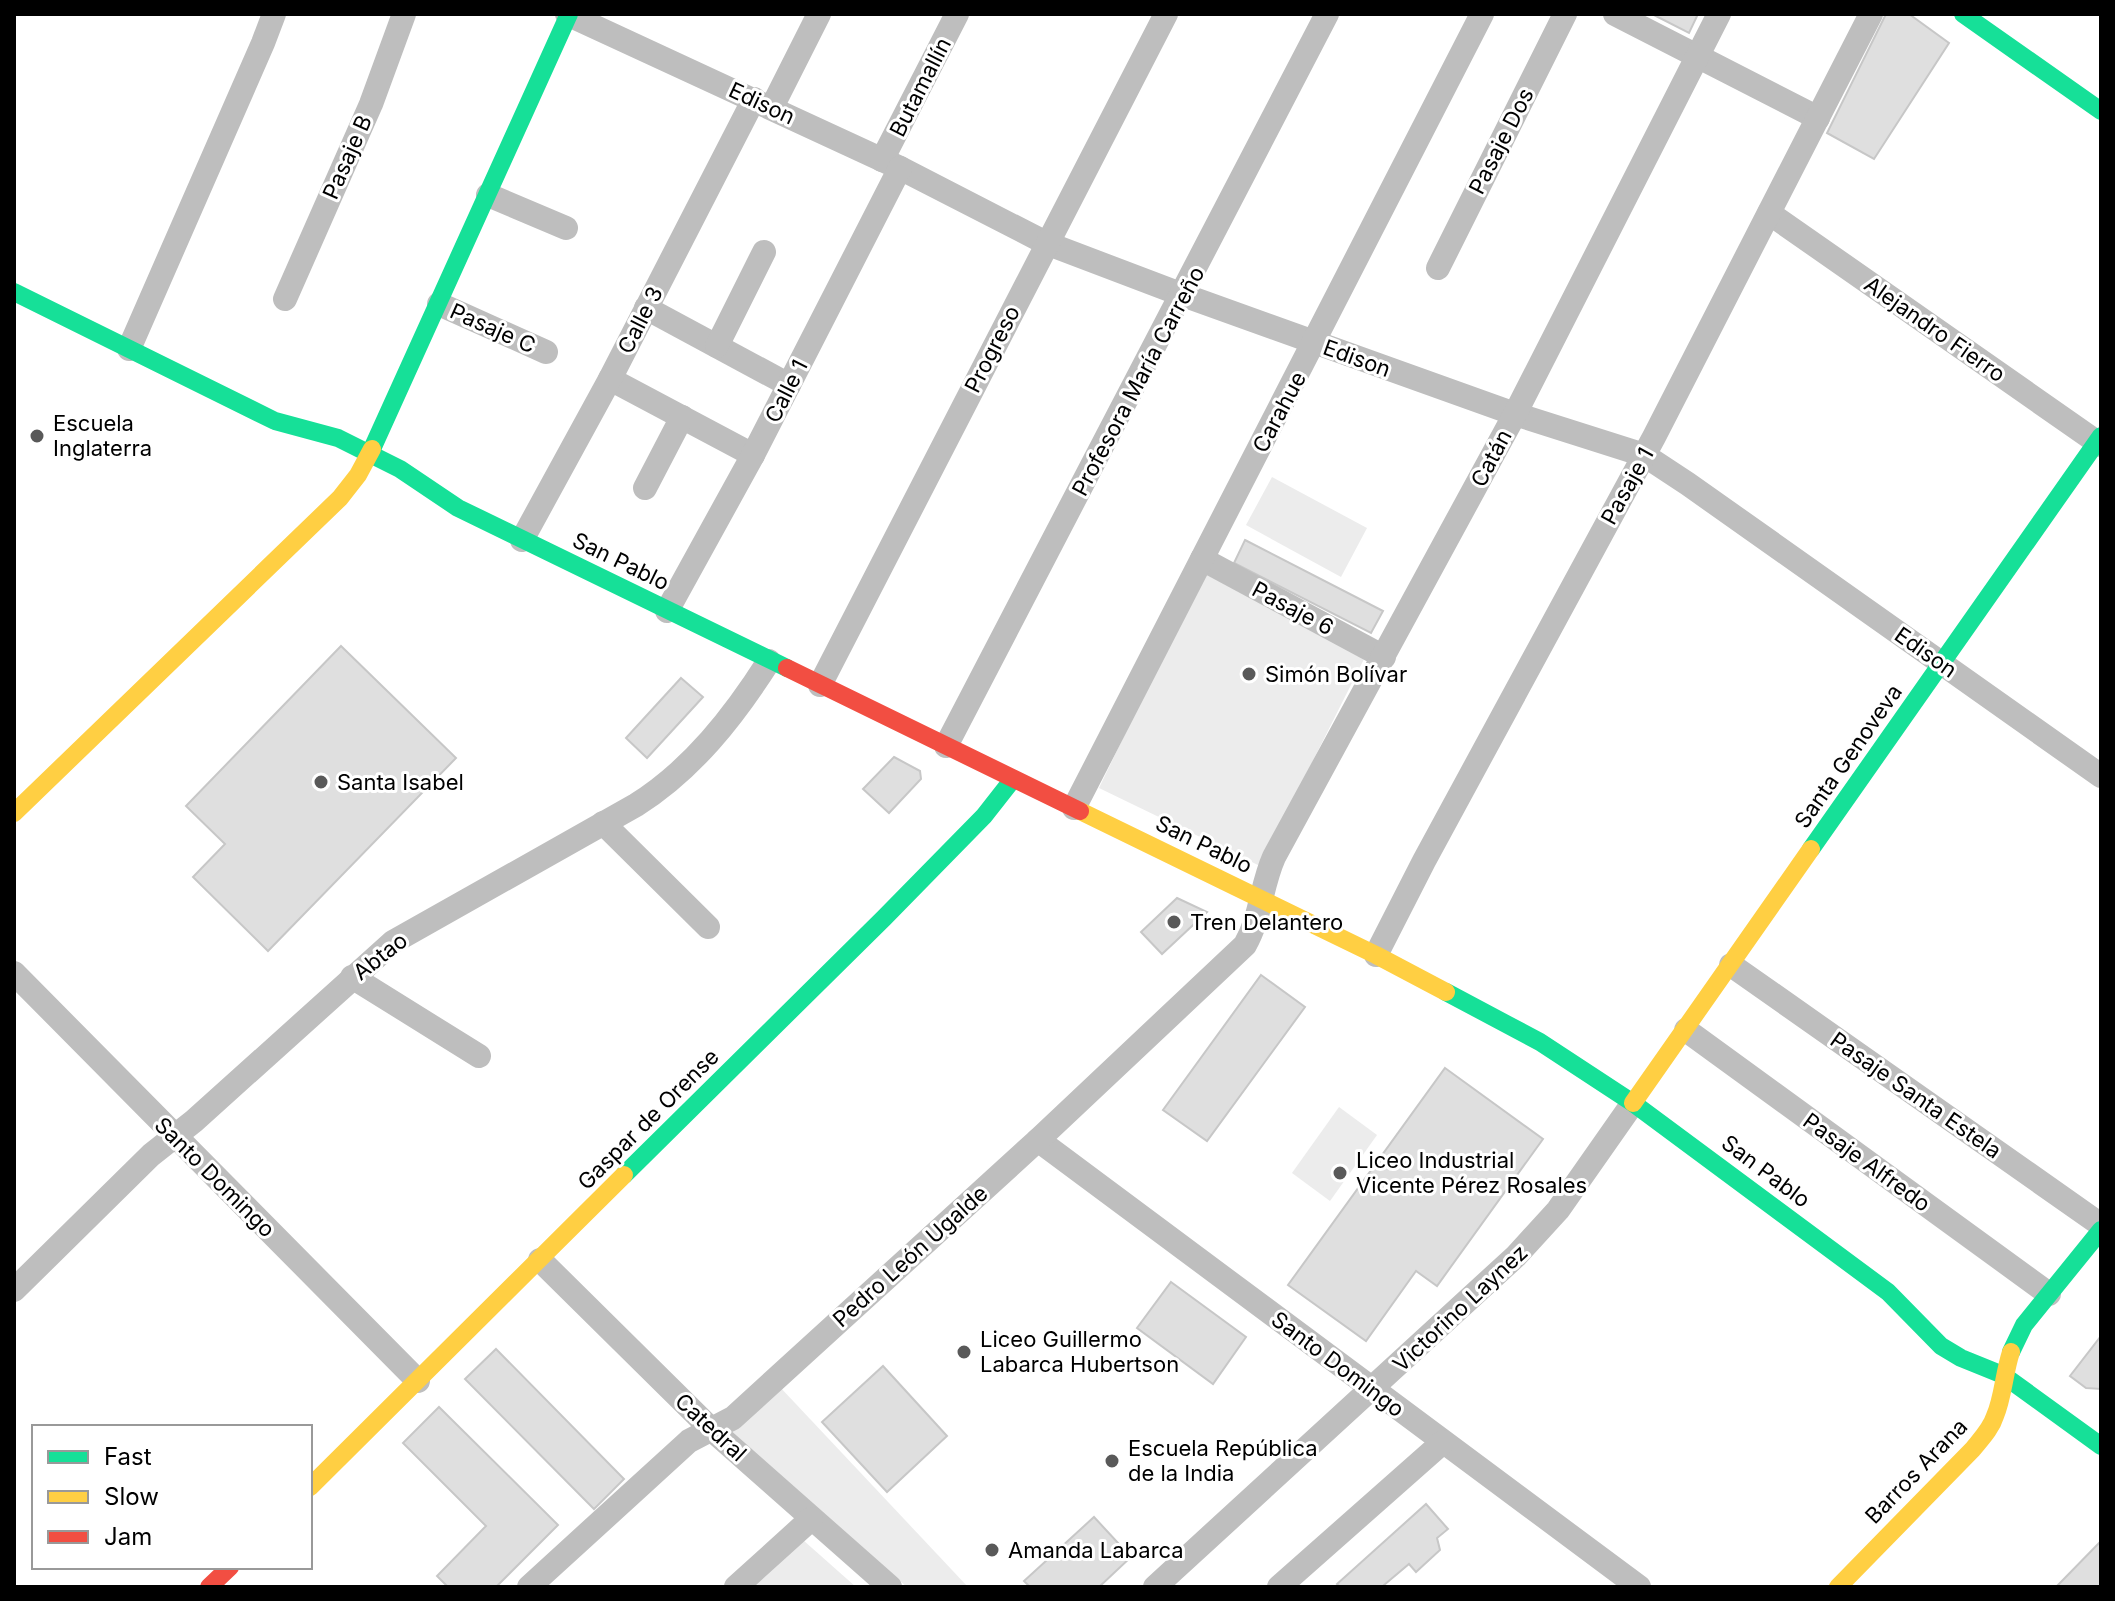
<svg xmlns="http://www.w3.org/2000/svg" width="2115" height="1601" viewBox="0 0 2115 1601" font-family="Inter,sans-serif">
<style>
.green{fill:#ececec}
.building{fill:#dfdfdf;stroke:#c7c7c7;stroke-width:2}
.lines{fill:none;stroke-linecap:round;stroke-linejoin:round}
.street{stroke:#bebebe;stroke-width:24}
.fast{stroke:#16e098;stroke-width:18}
.slow{stroke:#ffcf43;stroke-width:18}
.jam{stroke:#f24e42;stroke-width:18}
.poi-dot{fill:#595959;stroke:#fff;stroke-width:3}
.labels{text-anchor:middle;dominant-baseline:central;stroke-width:6;stroke-linejoin:round;paint-order:stroke}
.street-label{font-size:22px;fill:#000;stroke:#fff}
.poi-label{font-size:22px;fill:#000;stroke:#fff;text-anchor:start}
</style>
<rect width="100%" height="100%" fill="#fff"/>
<g class="green">
<path d="M1272,477L1367,528L1341,577L1246,525Z"/>
<path d="M1203,572L1365,657L1260,866L1099,788Z"/>
<path d="M1339,1107L1377,1135L1330,1201L1292,1173Z"/>
<path d="M779,1386L968,1587H907L732,1433Z"/>
<path d="M803,1540L856,1587H751Z"/>
</g>
<g class="building">
<path d="M1652,14H1698L1689,33Z"/>
<path d="M1886,14H1909L1949,43L1874,159L1827,133Z"/>
<path d="M1245,540L1383,611L1371,633L1234,563Z"/>
<path d="M341,646L456,758L268,951L193,877L225,844L186,806Z"/>
<path d="M681,678L703,697L647,758L626,738Z"/>
<path d="M894,757L920,771L921,779L889,813L863,789Z"/>
<path d="M1177,898L1207,912L1162,954L1141,932Z"/>
<path d="M1261,975L1305,1007L1207,1141L1163,1110Z"/>
<path d="M1445,1068L1543,1139L1437,1286L1416,1271L1366,1341L1288,1285Z"/>
<path d="M1171,1282L1246,1337L1213,1384L1137,1328Z"/>
<path d="M2101,1336V1389L2086,1388L2070,1376Z"/>
<path d="M496,1349L624,1479L594,1509L465,1379Z"/>
<path d="M883,1366L947,1436L887,1492L822,1422Z"/>
<path d="M439,1407L558,1525L496,1587H448L437,1576L486,1526L403,1443Z"/>
<path d="M1426,1504L1448,1529L1437,1538L1440,1550L1416,1572L1409,1564L1384,1585L1386,1587H1340L1337,1584Z"/>
<path d="M1094,1517L1131,1557L1099,1587H1030L1024,1581Z"/>
<path d="M2101,1541V1587H2056Z"/>
</g>
<g class="lines">
<g class="street">
<path d="M567,14L900,168L1046,243L1183,295L1515,414L1644,455L1688,484L2101,776"/>
<path d="M1615,14L1818,118"/>
<path d="M772,107L819,14"/>
<path d="M882,160L957,14"/>
<path d="M488,195L566,228"/>
<path d="M1769,213L2101,445"/>
<path d="M1438,268L1565,14"/>
<path d="M285,299L371,104L404,14"/>
<path d="M439,304L546,352"/>
<path d="M646,308L789,385"/>
<path d="M717,346L764,252"/>
<path d="M129,349L263,43L274,14"/>
<path d="M610,379L753,455"/>
<path d="M645,488L682,417"/>
<path d="M522,540L610,379L754,99"/>
<path d="M1202,559L1384,657"/>
<path d="M667,611L753,455L900,168"/>
<path d="M820,685L1166,14"/>
<path d="M946,746L1327,14"/>
<path d="M1074,808L1482,14"/>
<path d="M603,823L708,927"/>
<path d="M1376,955L1424,861L1654,437L1871,14"/>
<path d="M1731,965L2101,1225"/>
<path d="M14,973L418,1381"/>
<path d="M352,977L479,1056"/>
<path d="M1686,1030L2049,1294"/>
<path d="M1038,1140L1639,1587"/>
<path d="M540,1260L711,1429L890,1587"/>
<path d="M14,1290L151,1155L194,1121L393,942L636,805C692,770 734,716 769,661"/>
<path d="M529,1587L689,1441L733,1418L1038,1140L1245,945C1261,917 1261,886 1274,857L1515,414L1719,14"/>
<path d="M736,1587L811,1519"/>
<path d="M1155,1587L1516,1256L1558,1210L1633,1103"/>
<path d="M1279,1587L1443,1442"/>
</g>
<g class="fast">
<path d="M1963,14L2101,111"/>
<path d="M14,292L275,421L338,438L400,469L458,508L787,668"/>
<path d="M372,449L569,14"/>
<path d="M1811,849L2101,436"/>
<path d="M1446,992L1540,1042L1633,1103L1888,1292L1941,1346L1961,1358L2003,1375L2101,1446"/>
<path d="M624,1175L884,918L984,816L1013,779"/>
<path d="M2011,1352L2024,1325L2101,1230"/>
</g>
<g class="slow">
<path d="M1080,811L1376,955L1446,992"/>
<path d="M14,813L340,498L358,475L372,449"/>
<path d="M1633,1103L1811,849"/>
<path d="M310,1487L624,1175"/>
<path d="M1838,1587L1973,1449C1981,1439 1991,1429 1995,1416C2003,1398 2004,1373 2011,1352"/>
</g>
<g class="jam">
<path d="M787,668L1080,811"/>
<path d="M209,1587L230,1567"/>
</g>
</g>
<g class="poi-dot">
<circle cx="37" cy="436" r="8"/>
<circle cx="1249" cy="674" r="8"/>
<circle cx="321" cy="782" r="8"/>
<circle cx="1174" cy="922" r="8"/>
<circle cx="1340" cy="1173" r="8"/>
<circle cx="964" cy="1352" r="8"/>
<circle cx="1112" cy="1461" r="8"/>
<circle cx="992" cy="1550" r="8"/>
</g>
<g class="labels">
<g class="street-label">
<text transform="translate(920 87) rotate(-63)">Butamallín</text>
<text transform="translate(762 103) rotate(25)">Edison</text>
<text transform="translate(1501 141) rotate(-63)">Pasaje Dos</text>
<text transform="translate(347 157) rotate(-66)">Pasaje B</text>
<text transform="translate(640 320) rotate(-63)">Calle 3</text>
<text transform="translate(493 328) rotate(24)">Pasaje C</text>
<text transform="translate(1935 329) rotate(35)">Alejandro Fierro</text>
<text transform="translate(992 349) rotate(-63)">Progreso</text>
<text transform="translate(1357 358) rotate(20)">Edison</text>
<text transform="translate(1138 381) rotate(-62)">Profesora María Carreño</text>
<text transform="translate(786 391) rotate(-63)">Calle 1</text>
<text transform="translate(1279 412) rotate(-62)">Carahue</text>
<text transform="translate(1491 458) rotate(-62)">Catán</text>
<text transform="translate(1627 486) rotate(-61)">Pasaje 1</text>
<text transform="translate(621 561) rotate(26)">San Pablo</text>
<text transform="translate(1293 608) rotate(28)">Pasaje 6</text>
<text transform="translate(1926 652) rotate(35)">Edison</text>
<text transform="translate(1848 756) rotate(-55)">Santa Genoveva</text>
<text transform="translate(1204 844) rotate(26)">San Pablo</text>
<text transform="translate(380 956) rotate(-38)">Abtao</text>
<text transform="translate(1916 1095) rotate(35)">Pasaje Santa Estela</text>
<text transform="translate(648 1119) rotate(-45)">Gaspar de Orense</text>
<text transform="translate(1867 1162) rotate(36)">Pasaje Alfredo</text>
<text transform="translate(1766 1171) rotate(37)">San Pablo</text>
<text transform="translate(215 1177) rotate(45)">Santo Domingo</text>
<text transform="translate(910 1256) rotate(-42)">Pedro León Ugalde</text>
<text transform="translate(1460 1308) rotate(-43)">Victorino Laynez</text>
<text transform="translate(1338 1364) rotate(37)">Santo Domingo</text>
<text transform="translate(711 1427) rotate(43)">Catedral</text>
<text transform="translate(1916 1471) rotate(-46)">Barros Arana</text>
</g>
<g class="poi-label">
<text x="53" y="423">Escuela<tspan x="53" dy="25">Inglaterra</tspan></text>
<text x="1265" y="674">Simón Bolívar</text>
<text x="337" y="782">Santa Isabel</text>
<text x="1190" y="922">Tren Delantero</text>
<text x="1356" y="1160">Liceo Industrial<tspan x="1356" dy="25">Vicente Pérez Rosales</tspan></text>
<text x="980" y="1339">Liceo Guillermo<tspan x="980" dy="25">Labarca Hubertson</tspan></text>
<text x="1128" y="1448">Escuela República<tspan x="1128" dy="25">de la India</tspan></text>
<text x="1008" y="1550">Amanda Labarca</text>
</g>
</g>
<rect width="2115" height="1601" fill="none" stroke="#000000" stroke-width="32"/>
<rect x="32" y="1425" width="280" height="144" fill="#ffffff" stroke="#999999" stroke-width="2"/>
<rect x="48" y="1451" width="40" height="12" fill="#16e098" stroke="#999999" stroke-width="2"/>
<text x="104" y="1465" font-size="24" fill="#000000">Fast</text>
<rect x="48" y="1491" width="40" height="12" fill="#ffcf43" stroke="#999999" stroke-width="2"/>
<text x="104" y="1505" font-size="24" fill="#000000">Slow</text>
<rect x="48" y="1531" width="40" height="12" fill="#f24e42" stroke="#999999" stroke-width="2"/>
<text x="104" y="1545" font-size="24" fill="#000000">Jam</text>
</svg>
